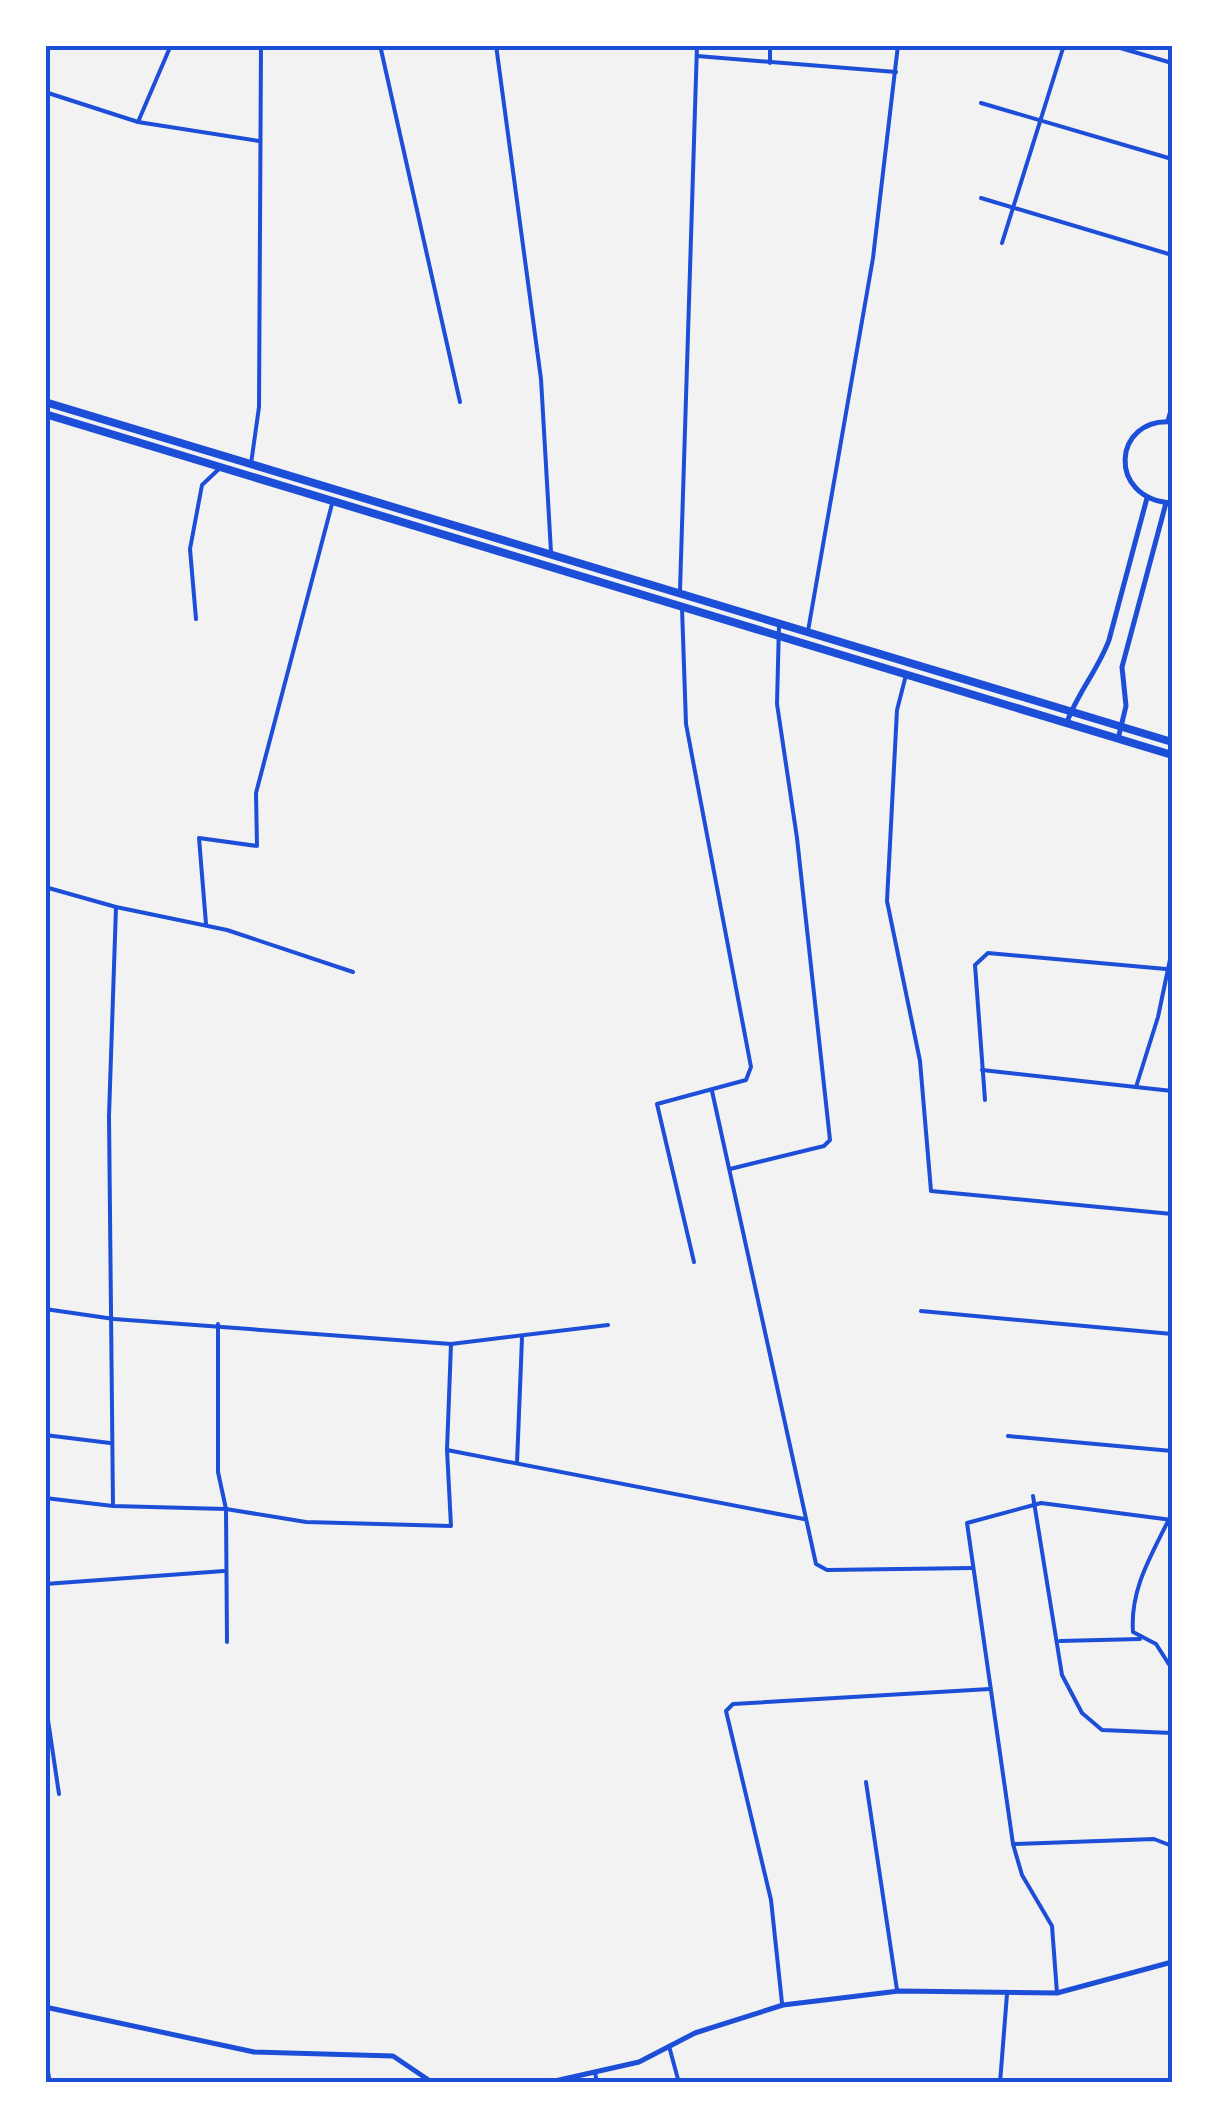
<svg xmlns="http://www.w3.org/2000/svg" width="1217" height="2128" viewBox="0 0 1217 2128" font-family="'Noto Sans',sans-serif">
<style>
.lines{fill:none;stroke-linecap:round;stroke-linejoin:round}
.minor{stroke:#1d4ed8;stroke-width:4}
.tertiary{stroke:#1d4ed8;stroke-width:5}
.trunk{stroke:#1d4ed8;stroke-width:8}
.neatline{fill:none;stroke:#1d4ed8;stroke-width:4}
</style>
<rect width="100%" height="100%" fill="#f2f2f2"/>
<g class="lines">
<g class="minor">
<path d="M380,45L460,402"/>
<path d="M496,45L541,379L551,552"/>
<path d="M1110,45L1172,63"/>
<path d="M697,56L896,72"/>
<path d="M770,63V45"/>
<path d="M45,92L138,122L259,141"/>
<path d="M981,103L1172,159"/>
<path d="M138,122L171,45"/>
<path d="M981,198L1172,255"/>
<path d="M1002,243L1064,45"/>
<path d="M251,464L259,407L261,45"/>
<path d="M680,590L697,45"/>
<path d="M682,608L686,724L751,1067L746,1080L657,1104L694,1262"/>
<path d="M196,619L190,549L202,485L220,468"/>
<path d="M808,631L873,258L898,45"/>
<path d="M906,675L897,710L887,901L920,1061L931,1191L1172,1214"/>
<path d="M45,887L116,907"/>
<path d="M206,924L199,838L257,846L256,793L332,504"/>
<path d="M982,1070L1172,1091"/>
<path d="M1136,1087L1158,1017L1172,950"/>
<path d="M712,1091L816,1564L827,1570L972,1568"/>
<path d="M985,1100L975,965L988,953L1166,969"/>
<path d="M730,1169L824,1146L830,1140L797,838L777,704L779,624"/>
<path d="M45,1309L114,1319L451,1344L608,1325"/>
<path d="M921,1311L1172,1334"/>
<path d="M218,1324V1472L226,1509L227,1642"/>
<path d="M45,1435L110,1443"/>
<path d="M1008,1436L1172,1451"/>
<path d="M447,1450L804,1519"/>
<path d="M517,1463L522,1338"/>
<path d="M1033,1496L1062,1675L1082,1713L1102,1730L1172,1733"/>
<path d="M45,1498L113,1506L226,1509L306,1522L451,1526L447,1450L451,1344"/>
<path d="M113,1506L109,1116L116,907L227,930L353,972"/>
<path d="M1168,1521C1150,1558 1130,1590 1133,1632L1156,1644L1172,1669"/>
<path d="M45,1584L224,1571"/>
<path d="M1060,1641L1140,1639"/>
<path d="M45,1700L59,1794"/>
<path d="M866,1782L897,1990"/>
<path d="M1013,1844L1154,1839L1172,1846"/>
<path d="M1057,1993L1052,1926L1022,1875L1013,1844L967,1523L1041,1503L1172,1520"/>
<path d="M782,2003L771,1900L726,1711L733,1704L990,1689"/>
<path d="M669,2046L679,2083"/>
<path d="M45,2055L50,2083"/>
<path d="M595,2072L597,2083"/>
<path d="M1000,2083L1007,1994"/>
</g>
<g class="tertiary">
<path d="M1168,421L1172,407"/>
<path d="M1172,422C1113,417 1106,499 1172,503"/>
<path d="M1067,722C1078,692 1098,670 1109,640L1147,498"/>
<path d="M1118,739L1126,706L1122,667L1166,503"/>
<path d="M45,2007L254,2052L393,2056L433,2083"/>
<path d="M546,2083L639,2062L695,2033L783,2005L899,1991L1057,1993L1172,1962"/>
</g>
<g class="trunk">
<path d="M45,402L1172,742"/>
<path d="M45,414L1172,755"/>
</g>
</g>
<rect width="1217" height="2128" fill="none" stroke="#ffffff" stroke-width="95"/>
<rect x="48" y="48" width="1122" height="2032" class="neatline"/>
</svg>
